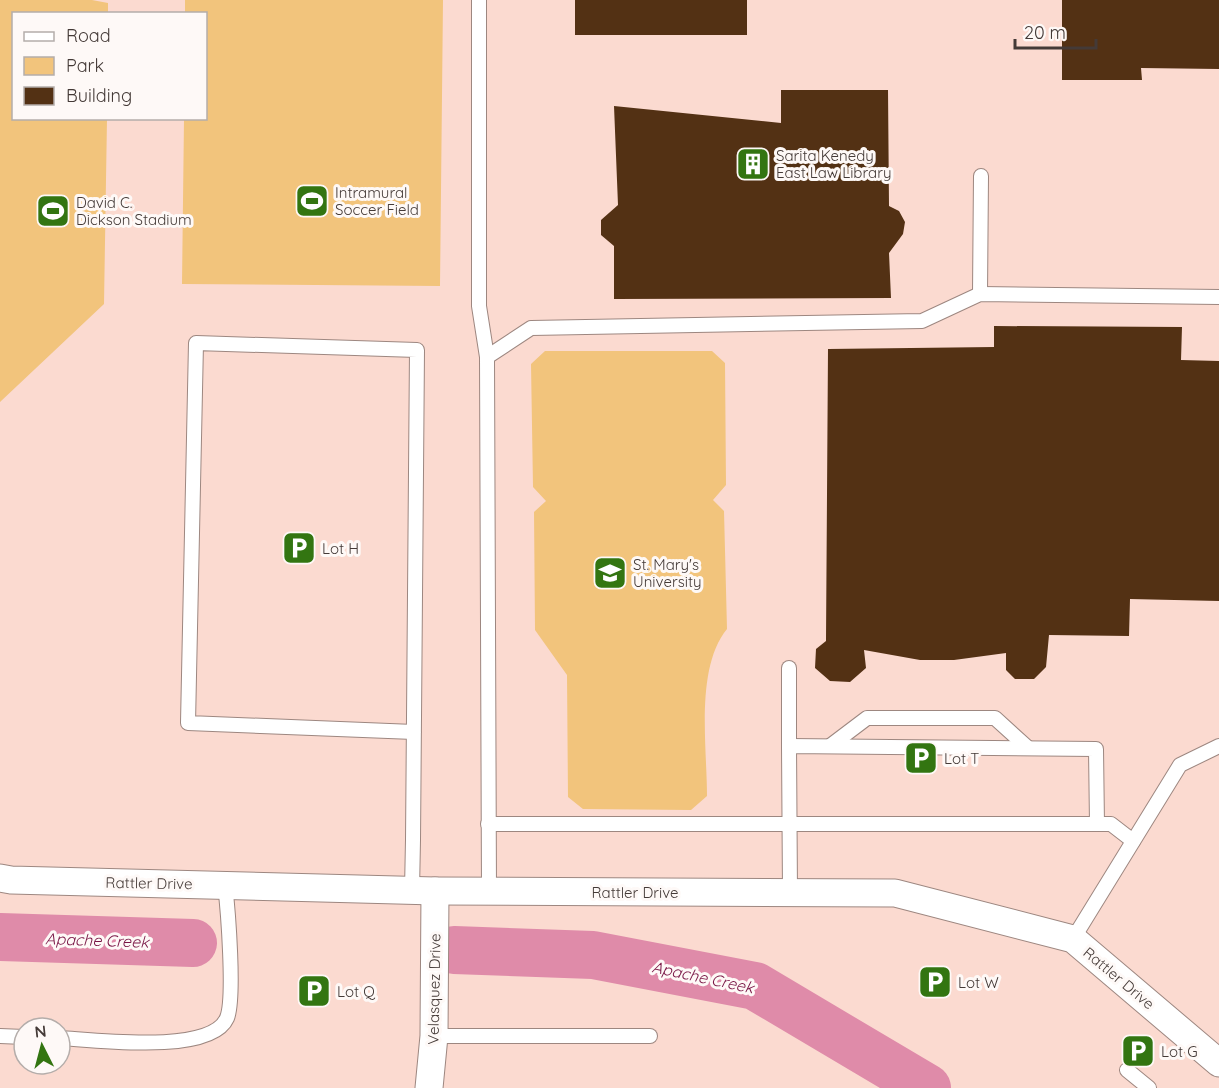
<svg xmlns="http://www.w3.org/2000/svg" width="1219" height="1088" viewBox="0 0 1219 1088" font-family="Quicksand,sans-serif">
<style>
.built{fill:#fbdad0;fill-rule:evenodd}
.green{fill:#f2c47c}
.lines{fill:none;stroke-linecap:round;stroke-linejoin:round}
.river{stroke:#df8ba9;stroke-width:48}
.building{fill:#533114}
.service-casing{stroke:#9d8780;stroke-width:16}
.minor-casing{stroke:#9d8780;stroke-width:29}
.service{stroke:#fff;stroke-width:14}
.minor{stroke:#fff;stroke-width:27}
.labels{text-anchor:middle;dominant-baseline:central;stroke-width:6;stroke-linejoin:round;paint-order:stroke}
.poi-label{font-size:15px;fill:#443a37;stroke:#fef9f7;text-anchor:start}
.street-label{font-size:15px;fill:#443a37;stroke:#fef9f7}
.water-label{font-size:16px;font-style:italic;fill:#781444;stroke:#fef9f7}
</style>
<rect width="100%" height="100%" fill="#fbe8e2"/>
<path class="built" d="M0,0H1219V1088H0ZM14,14H206V118H14ZM24,1028H60V1064H24Z"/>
<g class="green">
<path d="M0,0H92L108,3V13L14,14V118L107,119L104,304L0,402Z"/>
<path d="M185,0H443L440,286L182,284L184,119L206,118V14L185,13Z"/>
<path d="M545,351H712L725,363L726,485L713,500L724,511L727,629C695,668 707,747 707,796L691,810L583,809L568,797L567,675L535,630L534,512L546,501L533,487L531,364Z"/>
</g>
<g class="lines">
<g class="river">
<path d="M0,937L193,943"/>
<path d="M454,950L593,955L755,986L927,1088"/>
</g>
</g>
<g class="building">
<rect x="575" y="0" width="172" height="35"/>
<path d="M1062,0H1219V69L1141,68L1142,80H1062Z"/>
<path d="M781,90H888L889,206L899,211L905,222L903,234L889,253L891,298L614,299V246L601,235V220L618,205L614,106L781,123Z"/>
<path d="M994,326L1182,327L1181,360L1219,361V601L1130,599L1129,636L1049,635L1046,667L1034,679H1015L1006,670V653L954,660H920L864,650L866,668L850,682L830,681L815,668L816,649L826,641L828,349L994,347Z"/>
</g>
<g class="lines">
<defs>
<g id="service">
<path d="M479,0V306L487,357"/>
<path d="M980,294L981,176"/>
<path d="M789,668V746"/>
<path d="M830,746L867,718H995L1028,748"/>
<path d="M488,824H1111L1133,841"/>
<path d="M412,890L413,840L417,350L196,343L188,723L414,732"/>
<path d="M489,891L487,357L531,328L922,321L980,294L1219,297"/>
<path d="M790,892L789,746L1096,749L1097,824"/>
<path d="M1073,939L1180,765L1219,746"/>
<path d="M0,1036L24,1037"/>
<path d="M434,1036H650"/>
<path d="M60,1038C95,1040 211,1055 227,1018C235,998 228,910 225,885"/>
<path d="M1127,1070L1149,1088"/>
</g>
<g id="minor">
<path d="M0,878L11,880L435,891L895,893L1073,939L1219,1063"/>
<path d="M429,1088L434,1036L435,891"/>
</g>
</defs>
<use href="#service" class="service-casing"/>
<use href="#minor" class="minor-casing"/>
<use href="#service" class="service"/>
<use href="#minor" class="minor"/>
</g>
<defs>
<symbol id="building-square" viewBox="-11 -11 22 22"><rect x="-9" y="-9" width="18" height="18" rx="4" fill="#337511" stroke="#fef9f7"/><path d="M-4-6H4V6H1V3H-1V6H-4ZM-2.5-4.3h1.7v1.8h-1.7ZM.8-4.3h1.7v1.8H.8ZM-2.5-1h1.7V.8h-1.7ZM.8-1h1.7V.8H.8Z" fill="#fff"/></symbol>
<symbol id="stadium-square" viewBox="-11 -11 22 22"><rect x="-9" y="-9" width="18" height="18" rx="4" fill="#337511" stroke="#fef9f7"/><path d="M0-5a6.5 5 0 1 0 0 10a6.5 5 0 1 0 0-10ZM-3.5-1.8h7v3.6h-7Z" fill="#fff"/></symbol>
<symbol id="parking-square" viewBox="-11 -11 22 22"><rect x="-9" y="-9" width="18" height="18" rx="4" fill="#337511" stroke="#fef9f7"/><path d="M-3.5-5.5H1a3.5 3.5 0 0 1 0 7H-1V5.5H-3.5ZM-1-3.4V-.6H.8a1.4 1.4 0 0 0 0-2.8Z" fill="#fff"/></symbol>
<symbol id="university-square" viewBox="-11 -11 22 22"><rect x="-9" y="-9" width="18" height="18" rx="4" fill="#337511" stroke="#fef9f7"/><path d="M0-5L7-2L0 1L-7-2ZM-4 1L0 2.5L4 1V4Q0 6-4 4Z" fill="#fff"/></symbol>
</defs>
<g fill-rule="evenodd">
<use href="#building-square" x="734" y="145" width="38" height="38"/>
<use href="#stadium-square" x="293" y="182" width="38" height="38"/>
<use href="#stadium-square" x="34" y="192" width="38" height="38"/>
<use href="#parking-square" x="280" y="529" width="38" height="38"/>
<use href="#university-square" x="591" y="554" width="38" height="38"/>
<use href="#parking-square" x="902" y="739" width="38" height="38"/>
<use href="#parking-square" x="916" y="963" width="38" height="38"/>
<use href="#parking-square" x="295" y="972" width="38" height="38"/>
<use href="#parking-square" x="1119" y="1032" width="38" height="38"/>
</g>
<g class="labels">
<g class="poi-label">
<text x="776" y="155">Sarita Kenedy<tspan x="776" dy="17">East Law Library</tspan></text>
<text x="335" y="192">Intramural<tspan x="335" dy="17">Soccer Field</tspan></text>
<text x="76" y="202">David C.<tspan x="76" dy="17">Dickson Stadium</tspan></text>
<text x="322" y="548">Lot H</text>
<text x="633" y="564">St. Mary's<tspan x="633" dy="17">University</tspan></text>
<text x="944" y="758">Lot T</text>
<text x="958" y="982">Lot W</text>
<text x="337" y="991">Lot Q</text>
<text x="1161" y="1051">Lot G</text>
</g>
<g class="street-label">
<text transform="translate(149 883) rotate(1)">Rattler Drive</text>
<text x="635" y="892">Rattler Drive</text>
<text transform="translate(1119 978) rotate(40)">Rattler Drive</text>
<text transform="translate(434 989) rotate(-89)">Velasquez Drive</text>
</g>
<g class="water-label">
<text transform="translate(97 940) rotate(2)">Apache Creek</text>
<text transform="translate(703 977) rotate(12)">Apache Creek</text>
</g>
</g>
<rect x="12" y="12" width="195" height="108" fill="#fef9f7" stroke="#b4adaa" stroke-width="1.5"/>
<rect x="24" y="32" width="30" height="9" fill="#ffffff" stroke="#b4adaa" stroke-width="1.5"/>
<text x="66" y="42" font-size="18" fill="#443a37">Road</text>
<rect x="24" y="57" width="30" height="18" fill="#f2c47c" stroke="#b4adaa" stroke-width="1.5"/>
<text x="66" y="72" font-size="18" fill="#443a37">Park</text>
<rect x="24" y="87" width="30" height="18" fill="#533114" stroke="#b4adaa" stroke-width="1.5"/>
<text x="66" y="102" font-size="18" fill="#443a37">Building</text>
<g transform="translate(42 1046) rotate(354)"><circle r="28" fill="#fef9f7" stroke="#b4adaa" stroke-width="1.5"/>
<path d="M0-4.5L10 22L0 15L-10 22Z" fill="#337511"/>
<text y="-9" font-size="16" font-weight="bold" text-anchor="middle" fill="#443a37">N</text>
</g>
<path d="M1015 39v9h81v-9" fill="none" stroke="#443a37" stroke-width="3"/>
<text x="1024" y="39" font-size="18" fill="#443a37" stroke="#fef9f7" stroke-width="4.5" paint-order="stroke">20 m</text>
</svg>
